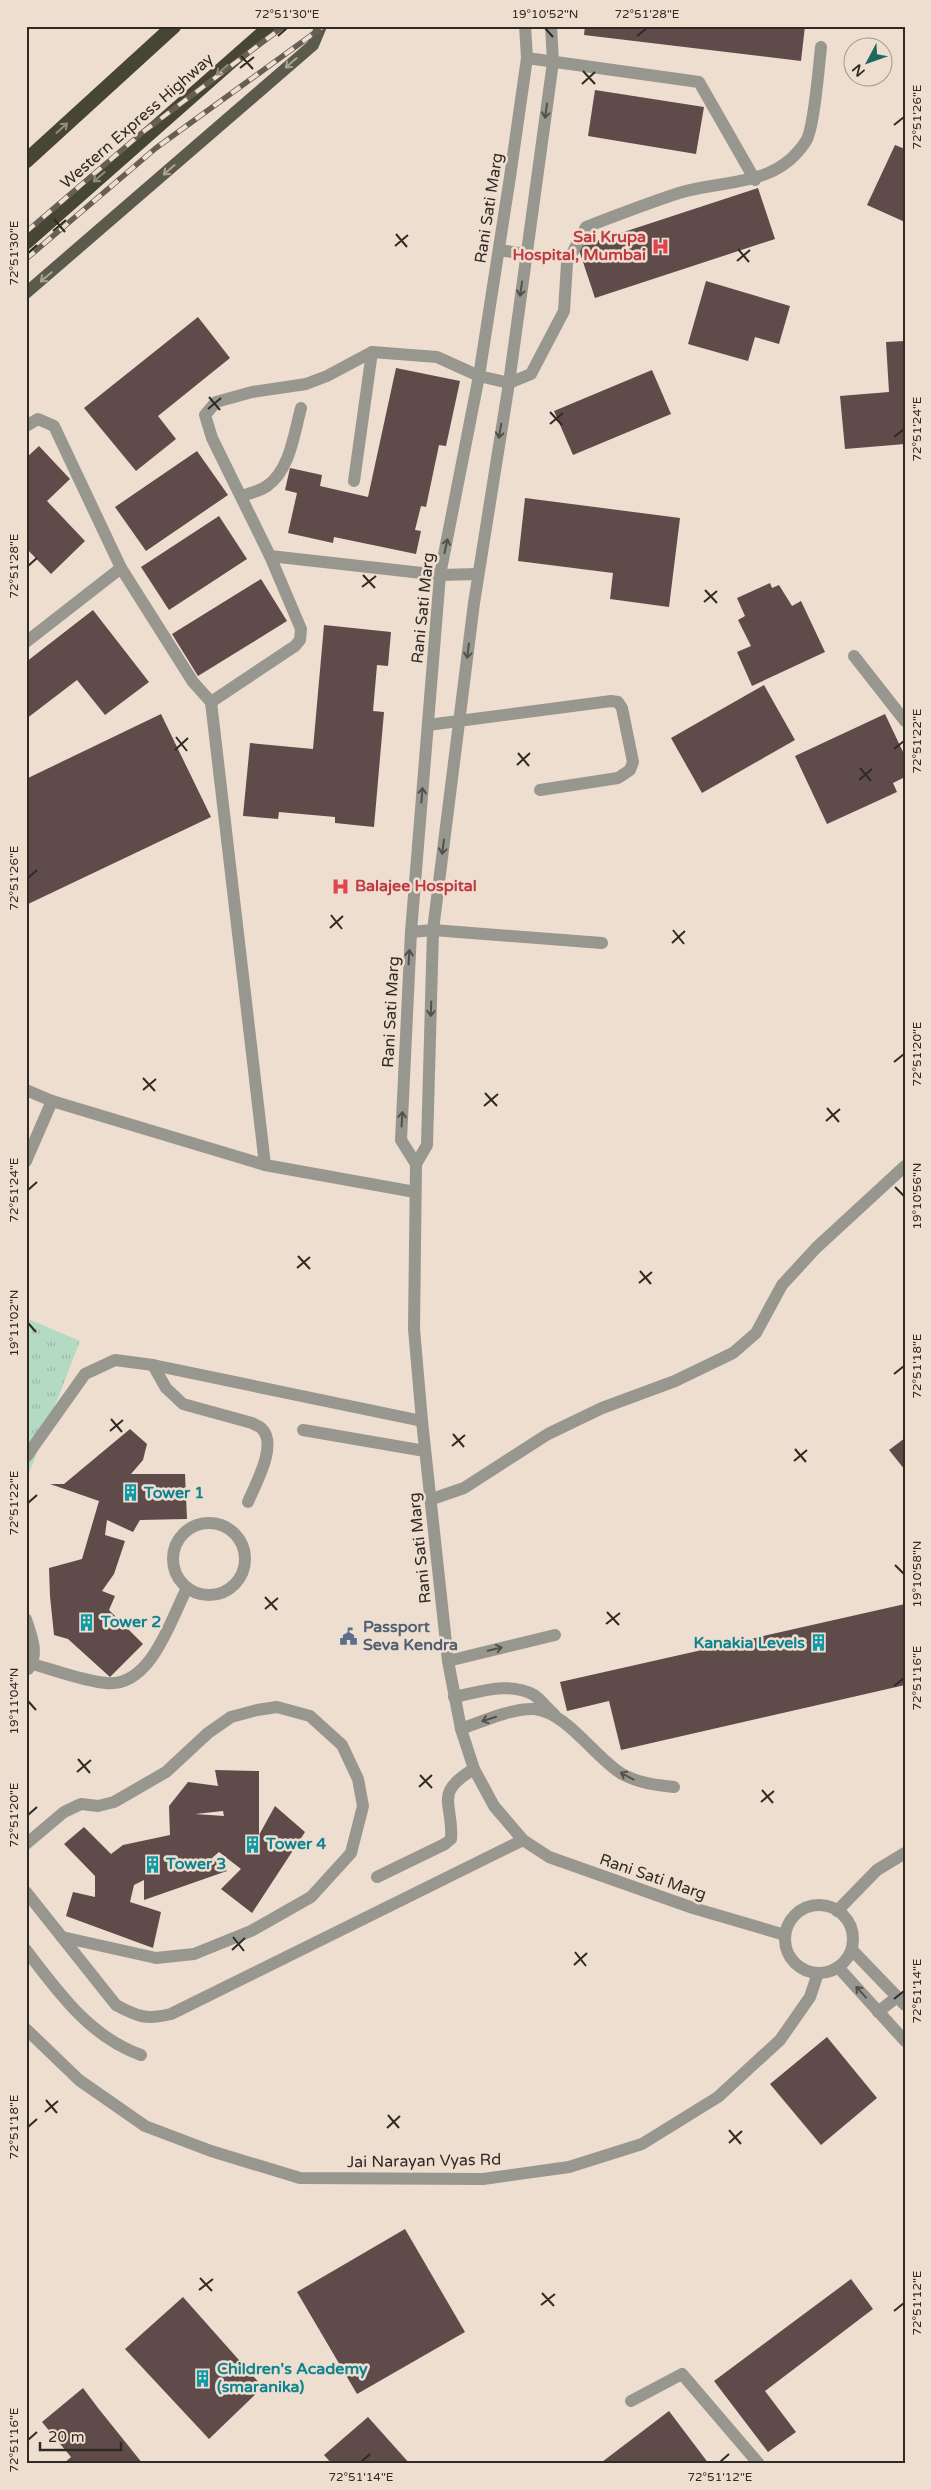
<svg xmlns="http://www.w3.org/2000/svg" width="931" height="2490" viewBox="0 0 931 2490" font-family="'Varela Round',sans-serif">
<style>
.park{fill:url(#park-tufts)}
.building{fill:#5e4b4a;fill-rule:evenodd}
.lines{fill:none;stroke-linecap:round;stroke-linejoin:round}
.minor{stroke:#98978f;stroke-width:12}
.major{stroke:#5c5a4c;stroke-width:12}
.highway{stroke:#474534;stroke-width:15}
.rail-casing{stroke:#675e56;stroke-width:5.5}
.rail{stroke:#eedecf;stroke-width:4;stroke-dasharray:11;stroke-linecap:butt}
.oneway{stroke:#aca394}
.oneway2{stroke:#928a7a}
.oneway3{stroke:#54504a}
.ticks{fill:none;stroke:#302a25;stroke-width:2}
.labels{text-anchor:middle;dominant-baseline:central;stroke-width:5;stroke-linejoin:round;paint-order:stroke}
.street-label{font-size:16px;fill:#302a25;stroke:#eedecf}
.health-label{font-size:16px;font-weight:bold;fill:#be3a42;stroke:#eedecf;text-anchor:end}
.culture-label{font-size:16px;font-weight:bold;fill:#0d838f;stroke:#eedecf;text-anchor:start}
.service-label{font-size:16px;font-weight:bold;fill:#4e5e75;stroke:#eedecf;text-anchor:start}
.neatline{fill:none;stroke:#302a25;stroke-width:2}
.ticks-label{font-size:12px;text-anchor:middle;fill:#302a25}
</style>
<defs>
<pattern id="park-tufts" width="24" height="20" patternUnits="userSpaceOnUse" patternTransform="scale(1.25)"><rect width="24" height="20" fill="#b4dac4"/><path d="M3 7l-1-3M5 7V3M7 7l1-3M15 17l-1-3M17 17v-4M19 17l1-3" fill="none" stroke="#9bbba8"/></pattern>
</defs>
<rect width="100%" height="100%" fill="#eedecf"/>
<path class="park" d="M26,1318L80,1341L26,1481Z"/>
<g class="building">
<path d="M585,26H805L801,61L584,35Z"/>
<path d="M595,90L704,107L696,154L588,136Z"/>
<path d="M895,145L905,149V222L867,205Z"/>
<path d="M758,188L775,239L595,298L578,247Z"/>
<path d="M706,281L790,306L779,344L755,337L748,361L688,344Z"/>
<path d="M198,317L230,358L158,416L176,439L136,471L84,408Z"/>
<path d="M905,341V444L845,449L840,396L889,392L886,342Z"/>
<path d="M396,368L460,381L446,446L439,445L426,507L421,506L415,530L421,531L416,554L334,537L333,543L288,533L297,493L285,490L290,468L322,475L320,486L368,497Z"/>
<path d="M652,370L671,414L573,455L554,411Z"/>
<path d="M39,446L70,479L47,501L85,541L51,574L26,548V458Z"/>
<path d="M197,451L228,495L146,551L115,507Z"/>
<path d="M525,498L680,518L669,607L610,599L613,573L518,561Z"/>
<path d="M219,516L247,559L169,610L141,567Z"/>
<path d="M261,579L287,621L198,676L172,634Z"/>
<path d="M770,583L772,588L779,585L792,606L801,601L825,652L752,686L737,652L751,646L738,620L745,616L737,598Z"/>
<path d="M93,610L149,682L105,715L77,680L26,719V662Z"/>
<path d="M324,625L391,632L388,666L377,665L373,711L384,712L374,827L335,823V817L279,812L278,819L243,816L250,743L313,749Z"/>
<path d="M764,685L795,740L702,793L671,738Z"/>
<path d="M161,714L211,817L26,905V779Z"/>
<path d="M885,714L905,756V777L893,783L897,792L827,824L795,756Z"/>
<path d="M130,1429L147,1444L143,1460L131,1474H185L187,1519L140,1520L133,1532L107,1520L105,1535L125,1541L114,1574L102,1591L115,1596L109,1610L143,1644L110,1677L68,1639L54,1635L50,1596L49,1568L82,1559L99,1501L50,1484H64Z"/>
<path d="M905,1438V1470L889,1450Z"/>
<path d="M905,1604V1685L621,1750L609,1701L567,1711L560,1682Z"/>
<path d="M215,1770L259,1771V1835L275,1806L305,1832L252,1913L221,1889L241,1869L219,1852L212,1858L227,1871L144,1900V1880L134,1885L130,1902L161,1912L153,1948L66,1916L73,1892L95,1897V1876L64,1844L84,1827L111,1854L123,1845L170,1835L169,1806L188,1782L218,1786ZM223,1811L224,1816L195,1814Z"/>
<path d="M827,2037L877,2098L821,2145L770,2084Z"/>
<path d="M405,2229L465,2332L357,2394L297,2292Z"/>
<path d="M851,2279L873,2309L765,2391L796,2432L768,2452L714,2381Z"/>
<path d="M183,2297L263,2387L209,2439L125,2349Z"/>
<path d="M83,2388L98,2408L143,2464H63L71,2457L42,2422Z"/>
<path d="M669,2411L709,2464H604L602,2462Z"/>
<path d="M368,2417L410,2464H332L324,2455Z"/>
</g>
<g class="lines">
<g class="minor">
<path d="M551,26L553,62L509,383L474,603L433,930L427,1145L416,1164L414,1329L422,1421L448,1661L461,1729L474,1769L494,1806L523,1840L549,1857L693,1908L785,1935"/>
<path d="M527,58L699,82L755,180"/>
<path d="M499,250L526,254"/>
<path d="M26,426L38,419L54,426L121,568"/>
<path d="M354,481L372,352"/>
<path d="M242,496C250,493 260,491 267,486C290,470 294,434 301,408"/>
<path d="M478,574L440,575L270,556L212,438L205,415L216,402L252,392L306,384L327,376L372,352L437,357L479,376L509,383L531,374L564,311L567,263L586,227C617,215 648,203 679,193C725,179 776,188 806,141C814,129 819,65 821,47"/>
<path d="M26,642L121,568L193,682L211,702L295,646L300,640L301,629L270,556"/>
<path d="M854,656L905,721"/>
<path d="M211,702L265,1165"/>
<path d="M428,725L611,701L618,702L622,708L633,762L630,770L618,778L540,790"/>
<path d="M411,932L433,930L602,943"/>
<path d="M26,1090L52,1101L265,1165L415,1192"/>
<path d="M26,1161L52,1101"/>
<path d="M416,1164L401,1140L411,932L440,575L479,376L510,177L527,58L525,26"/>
<path d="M153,1365L166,1388L183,1404L252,1423C255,1425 260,1426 262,1429C278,1445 255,1485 248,1502"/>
<path d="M303,1430L425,1451"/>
<path d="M26,1457L85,1374L115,1360L153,1365L422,1421"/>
<path d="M432,1499L464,1488L548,1434L602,1408L675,1381L733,1353L756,1333L782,1285L816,1248L905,1166"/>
<circle cx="209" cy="1559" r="36"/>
<path d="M26,1619C31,1635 40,1655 28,1669"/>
<path d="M448,1661L555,1635"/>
<path d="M32,1664C55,1670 83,1681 106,1683C151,1688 171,1619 187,1588"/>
<path d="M454,1697C480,1692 509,1681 534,1695C541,1700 548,1709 554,1714"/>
<path d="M461,1729C481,1722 512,1708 534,1709C567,1712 595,1758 622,1774C639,1783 655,1785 674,1787"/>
<path d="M26,1844L64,1812L81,1804L98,1806L114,1802L166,1772L208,1733L231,1717L257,1710L277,1707L310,1716L342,1745L358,1779L363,1806L351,1853L311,1897L251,1931L194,1954L156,1958L62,1937"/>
<path d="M377,1877L445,1844L451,1839C454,1803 432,1794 474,1769"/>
<path d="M26,1892L116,2005C138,2017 147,2020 171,2014L523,1840"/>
<circle cx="819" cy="1939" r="34"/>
<path d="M837,1911L877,1870L905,1853"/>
<path d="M26,1950C58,1992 90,2037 141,2055"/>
<path d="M852,1950L905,2005"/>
<path d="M838,1967L905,2041"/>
<path d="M878,2012L897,1997"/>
<path d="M26,2029L79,2080L145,2126L211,2151L300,2178L483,2179L569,2167L642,2144L718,2097L780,2040L810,1997L818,1973"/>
<path d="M631,2401L682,2374L759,2464"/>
</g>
<path class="major" d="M26,293L313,45L321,26"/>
<g class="highway">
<path d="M26,161L174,26"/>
<path d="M26,242L271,26"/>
</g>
<defs>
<g id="rail">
<path d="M26,232L143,132L284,26"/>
<path d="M26,259L156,148L324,26"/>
</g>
</defs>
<use href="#rail" class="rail-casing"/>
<use href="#rail" class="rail"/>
</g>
<defs><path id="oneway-shaft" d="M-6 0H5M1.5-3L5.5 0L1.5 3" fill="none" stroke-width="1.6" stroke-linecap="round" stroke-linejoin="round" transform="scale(1.25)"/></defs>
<g class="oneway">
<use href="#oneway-shaft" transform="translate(291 63) rotate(139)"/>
<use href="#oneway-shaft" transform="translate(169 170) rotate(139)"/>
<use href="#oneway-shaft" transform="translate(46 277) rotate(140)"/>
</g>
<g class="oneway2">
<use href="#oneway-shaft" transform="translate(222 70) rotate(139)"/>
<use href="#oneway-shaft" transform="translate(62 128) rotate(-42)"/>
<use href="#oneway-shaft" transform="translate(99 177) rotate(139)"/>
</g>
<g class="oneway3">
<use href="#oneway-shaft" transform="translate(546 111) rotate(98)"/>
<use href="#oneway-shaft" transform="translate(521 289) rotate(98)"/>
<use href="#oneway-shaft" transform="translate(500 431) rotate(100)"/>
<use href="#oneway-shaft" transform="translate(446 546) rotate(-78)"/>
<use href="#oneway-shaft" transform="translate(468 651) rotate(97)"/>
<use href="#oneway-shaft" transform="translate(422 795) rotate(-85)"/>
<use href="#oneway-shaft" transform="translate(443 847) rotate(97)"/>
<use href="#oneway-shaft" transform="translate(409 957) rotate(-87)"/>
<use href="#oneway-shaft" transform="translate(431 1009) rotate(92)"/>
<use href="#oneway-shaft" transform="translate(402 1119) rotate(-87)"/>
<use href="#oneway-shaft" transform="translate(495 1649) rotate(-14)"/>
<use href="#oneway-shaft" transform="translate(489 1719) rotate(162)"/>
<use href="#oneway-shaft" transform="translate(627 1776) rotate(-152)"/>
<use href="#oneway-shaft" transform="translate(861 1992) rotate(-132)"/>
</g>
<path class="ticks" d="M545,28L553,37M278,36L287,28M637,36L647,28M241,56L253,69M240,68L254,57M583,71L595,84M582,84L595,72M894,125L904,117M54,219L65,232M53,231L66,220M396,234L407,247M395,246L408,235M738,249L749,262M28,253L37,245M737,261L750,250M209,397L220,410M208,409L221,398M550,412L562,425M550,424L563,413M894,437L904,429M28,566L37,558M363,575L375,588M362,587L376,576M705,590L717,603M704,602L717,591M176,737L187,751M894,749L904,741M175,750L188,738M518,753L529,766M517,765L530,753M860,768L871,781M859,780L872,769M28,878L37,870M331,915L342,929M330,928L343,916M673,930L684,944M672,943L685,931M894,1062L904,1054M143,1078L155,1091M143,1090L156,1079M485,1093L497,1106M484,1106L498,1094M827,1108L839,1122M826,1121L840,1109M895,1187L904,1196M28,1190L37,1182M298,1256L310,1269M297,1268L310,1257M640,1271L651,1284M639,1283L652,1272M28,1323L36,1332M894,1374L904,1366M111,1419L122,1432M110,1431L123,1420M453,1434L464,1447M452,1446L465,1435M795,1449L806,1462M794,1461L807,1450M28,1503L37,1495M895,1565L904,1574M265,1597L277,1610M265,1609L278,1598M607,1612L619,1625M606,1624L620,1613M894,1686L904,1678M28,1701L36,1710M78,1759L90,1773M77,1772L91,1760M420,1775L432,1788M419,1787L432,1775M762,1790L773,1803M761,1802L774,1791M28,1815L37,1807M233,1937L244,1951M232,1950L245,1938M575,1952L586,1966M574,1965L587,1953M894,1999L904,1991M46,2100L57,2113M45,2112L58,2101M388,2115L399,2128M28,2127L37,2119M387,2128L400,2116M729,2130L741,2144M729,2143L742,2131M200,2278L212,2291M199,2290L213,2279M542,2293L554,2306M541,2305L555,2294M894,2311L904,2303M28,2440L37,2432M361,2462L370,2454M720,2462L729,2454"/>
<defs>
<symbol id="hospital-bare" viewBox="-9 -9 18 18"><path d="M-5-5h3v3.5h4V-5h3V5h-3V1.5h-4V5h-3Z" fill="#e0444e" stroke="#eedecf" stroke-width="2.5" paint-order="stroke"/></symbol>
<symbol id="building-bare" viewBox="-9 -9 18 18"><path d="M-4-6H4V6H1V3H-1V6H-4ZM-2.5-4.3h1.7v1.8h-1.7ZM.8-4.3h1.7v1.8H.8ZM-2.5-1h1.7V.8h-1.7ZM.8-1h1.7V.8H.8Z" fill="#0f9aa8" stroke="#eedecf" stroke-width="2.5" paint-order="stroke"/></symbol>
<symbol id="civic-bare" viewBox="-9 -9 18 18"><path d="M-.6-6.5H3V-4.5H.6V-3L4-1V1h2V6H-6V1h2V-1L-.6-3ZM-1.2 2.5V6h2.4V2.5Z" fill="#5c6f8a" stroke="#eedecf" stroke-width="2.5" paint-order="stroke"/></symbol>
</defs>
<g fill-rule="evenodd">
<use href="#hospital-bare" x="648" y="234" width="25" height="25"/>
<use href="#hospital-bare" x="328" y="874" width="25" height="25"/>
<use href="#building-bare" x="118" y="1480" width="25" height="25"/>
<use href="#building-bare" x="74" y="1610" width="25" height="25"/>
<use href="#civic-bare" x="336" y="1624" width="25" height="25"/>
<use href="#building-bare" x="806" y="1630" width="25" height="25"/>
<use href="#building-bare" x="240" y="1832" width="25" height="25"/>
<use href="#building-bare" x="140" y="1852" width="25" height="25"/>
<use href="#building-bare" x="190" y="2366" width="25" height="25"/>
</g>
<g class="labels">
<g class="street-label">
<text transform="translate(137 121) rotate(-41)">Western Express Highway</text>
<text transform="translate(489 208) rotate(-81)">Rani Sati Marg</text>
<text transform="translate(423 608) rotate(-84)">Rani Sati Marg</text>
<text transform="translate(391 1012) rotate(-87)">Rani Sati Marg</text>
<text transform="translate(420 1548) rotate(-96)">Rani Sati Marg</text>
<text transform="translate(653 1877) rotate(19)">Rani Sati Marg</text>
<text transform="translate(424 2161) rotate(-1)">Jai Narayan Vyas Rd</text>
</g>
<g class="health-label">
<text x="646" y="237">Sai Krupa<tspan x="646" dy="18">Hospital, Mumbai</tspan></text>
<text x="355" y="886" text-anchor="start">Balajee Hospital</text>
</g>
<g class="culture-label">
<text x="144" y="1493">Tower 1</text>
<text x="101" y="1622">Tower 2</text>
<text x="805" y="1643" text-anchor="end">Kanakia Levels</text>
<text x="266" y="1844">Tower 4</text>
<text x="166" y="1864">Tower 3</text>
<text x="217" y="2369">Children's Academy<tspan x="217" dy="18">(smaranika)</tspan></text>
</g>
<g class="service-label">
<text x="363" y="1627">Passport<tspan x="363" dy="18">Seva Kendra</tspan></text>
</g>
</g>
<rect width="931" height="2490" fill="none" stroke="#eedecf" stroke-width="55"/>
<g transform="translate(868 62) rotate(229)"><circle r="24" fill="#eedecf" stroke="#a2968b"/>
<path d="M0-4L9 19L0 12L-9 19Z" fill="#20685d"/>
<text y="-8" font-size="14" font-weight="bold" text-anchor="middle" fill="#302a25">N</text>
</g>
<path d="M40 2442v8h81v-8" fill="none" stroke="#302a25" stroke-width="2.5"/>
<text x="48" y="2442" font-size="15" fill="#302a25" stroke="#eedecf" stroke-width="4" paint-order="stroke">20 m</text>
<rect x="28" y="28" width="876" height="2434" class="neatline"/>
<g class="ticks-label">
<text x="287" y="18">72°51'30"E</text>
<text x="545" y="18">19°10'52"N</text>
<text x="647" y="18">72°51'28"E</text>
<text transform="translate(917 117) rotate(-90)" y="4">72°51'26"E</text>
<text transform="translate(14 253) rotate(-90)" y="4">72°51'30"E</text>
<text transform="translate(917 429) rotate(-90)" y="4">72°51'24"E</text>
<text transform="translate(14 566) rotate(-90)" y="4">72°51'28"E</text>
<text transform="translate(917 741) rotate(-90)" y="4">72°51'22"E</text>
<text transform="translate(14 878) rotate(-90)" y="4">72°51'26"E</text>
<text transform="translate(917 1054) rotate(-90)" y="4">72°51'20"E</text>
<text transform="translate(14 1190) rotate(-90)" y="4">72°51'24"E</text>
<text transform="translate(917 1196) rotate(-90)" y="4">19°10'56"N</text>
<text transform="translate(14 1323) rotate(-90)" y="4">19°11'02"N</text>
<text transform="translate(917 1366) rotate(-90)" y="4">72°51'18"E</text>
<text transform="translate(14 1503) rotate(-90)" y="4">72°51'22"E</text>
<text transform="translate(917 1574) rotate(-90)" y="4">19°10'58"N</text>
<text transform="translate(917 1678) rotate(-90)" y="4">72°51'16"E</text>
<text transform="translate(14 1701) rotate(-90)" y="4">19°11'04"N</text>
<text transform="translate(14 1815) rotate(-90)" y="4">72°51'20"E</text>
<text transform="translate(917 1991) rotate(-90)" y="4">72°51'14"E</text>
<text transform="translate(14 2127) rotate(-90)" y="4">72°51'18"E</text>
<text transform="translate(917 2303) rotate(-90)" y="4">72°51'12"E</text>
<text transform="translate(14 2440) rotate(-90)" y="4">72°51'16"E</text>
<text x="361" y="2481">72°51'14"E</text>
<text x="720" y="2481">72°51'12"E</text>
</g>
</svg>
